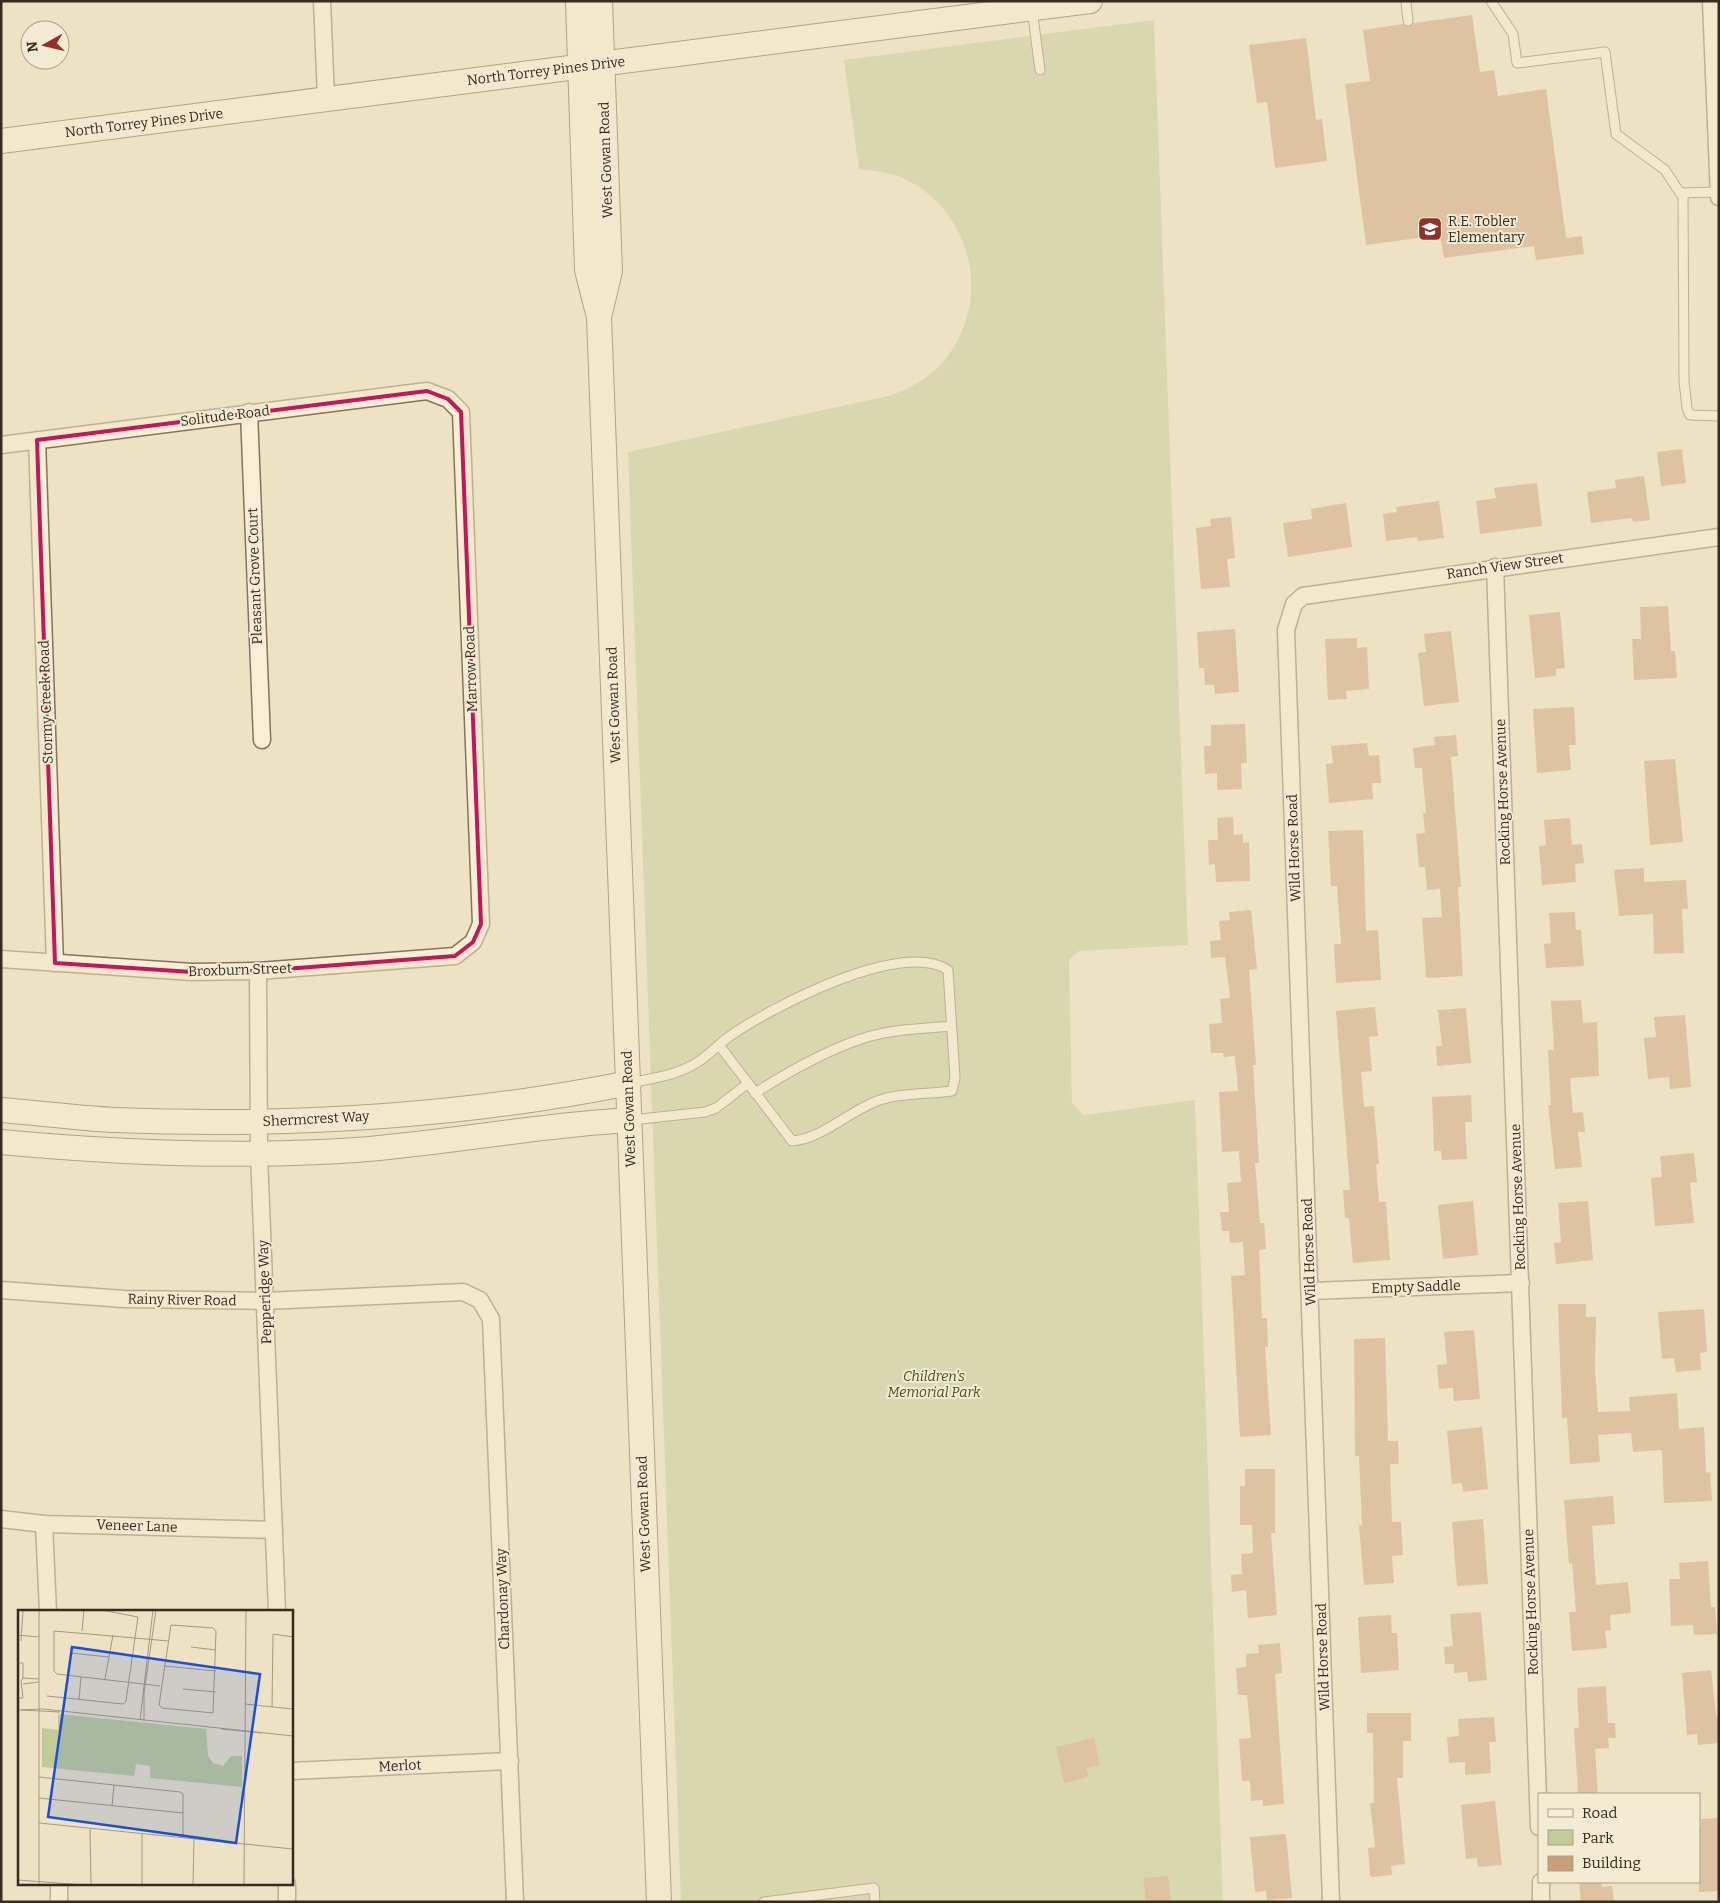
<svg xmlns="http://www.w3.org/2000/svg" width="1720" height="1903" viewBox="0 0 1720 1903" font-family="Bitter,serif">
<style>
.green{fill:#c2ca97}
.building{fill:#ca9e7a}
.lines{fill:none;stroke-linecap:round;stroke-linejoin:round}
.lane-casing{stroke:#86735a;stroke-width:11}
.street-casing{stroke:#86735a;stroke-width:19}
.secondary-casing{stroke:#68553e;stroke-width:26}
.lane{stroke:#f8efd6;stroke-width:9}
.street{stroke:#f8efd6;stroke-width:16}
.secondary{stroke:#f8efd6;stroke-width:24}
.marked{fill:none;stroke:#c2185b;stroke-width:4;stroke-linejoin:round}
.labels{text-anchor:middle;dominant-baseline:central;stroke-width:4;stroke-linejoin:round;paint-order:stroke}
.street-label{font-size:14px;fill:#372b1e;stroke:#f4ecd2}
.poi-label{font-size:14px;fill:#372b1e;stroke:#f4ecd2;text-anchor:start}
.park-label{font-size:14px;font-style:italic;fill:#455225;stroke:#f4ecd2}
.inset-road{fill:none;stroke:#a49981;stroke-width:1}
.view{fill:#1d4ed8;fill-opacity:0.15;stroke:#1d4ed8;stroke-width:2.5}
.inset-edge{fill:none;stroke:#372b1e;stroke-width:2.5}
</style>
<rect width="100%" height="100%" fill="#ede2c3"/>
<path class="green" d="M1154,20L1188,945L1079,951L1069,960L1072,1103L1084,1115L1195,1100L1223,1902H681L628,452L893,395C910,387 928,379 941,364C994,305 975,212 903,178C890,172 873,171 859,169L844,60Z"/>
<g class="building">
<path d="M1472,15L1480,72L1494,70L1498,96L1546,89L1566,238L1582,236L1584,254L1536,260L1534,246L1444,258L1440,235L1366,245L1345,84L1370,81L1363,30L1403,24L1409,27L1414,23Z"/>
<path d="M1306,38L1316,120L1322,119L1327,161L1275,168L1267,102L1257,103L1249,45Z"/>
<path d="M1682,449L1686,483L1661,486L1657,452Z"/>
<path d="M1644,476L1650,520L1633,522L1632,518L1591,523L1587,492L1616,488L1615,480Z"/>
<path d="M1537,483L1542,526L1480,534L1476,501L1496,498L1494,488Z"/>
<path d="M1439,501L1444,538L1418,541L1417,537L1386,541L1383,514L1397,512L1396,507Z"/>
<path d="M1346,503L1352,547L1288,557L1283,523L1312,519L1311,509Z"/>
<path d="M1231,517L1235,558L1227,559L1230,587L1201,589L1196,528L1211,526L1210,519Z"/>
<path d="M1668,606L1671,651H1675L1677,678L1634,680L1632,639H1641L1640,607Z"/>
<path d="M1560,612L1565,668L1556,669V676L1535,678L1529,615Z"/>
<path d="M1235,629L1239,692L1215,694L1214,685H1205L1204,668H1199L1197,632Z"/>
<path d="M1451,631L1459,702L1424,706L1418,653L1426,652L1424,634Z"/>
<path d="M1357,638V648L1367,647L1369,689L1346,691L1347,699L1328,700L1325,639Z"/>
<path d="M1574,707L1576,745H1569L1571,770L1537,773L1533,709Z"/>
<path d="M1245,724L1247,763H1241L1242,789L1217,790V773L1205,774L1204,746H1211V725Z"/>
<path d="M1456,735L1458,756L1451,757L1461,887H1458L1463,976L1428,978L1426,977L1422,918L1442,917L1440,889L1427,890L1425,867H1419L1416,834L1425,833L1423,813H1426L1422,768H1415L1413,748L1435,745L1434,737Z"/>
<path d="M1367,743L1369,756L1379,755L1381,783H1372L1373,799L1329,803L1326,764L1333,763L1331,746Z"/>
<path d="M1675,759L1683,842L1650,845L1644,761Z"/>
<path d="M1233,817L1234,835L1243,834V843L1249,842L1250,881L1216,882L1215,864L1209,865L1208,840H1218L1217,818Z"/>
<path d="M1570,818L1572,845L1582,844L1584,863L1575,864L1576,882L1542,885L1539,846L1546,845L1544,820Z"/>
<path d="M1363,830L1366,931L1378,930L1381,980L1336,983L1334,944H1341L1337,886H1331L1328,831Z"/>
<path d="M1644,868V882L1686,880L1688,909H1682L1684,953L1654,954L1653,914L1619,916L1614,870Z"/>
<path d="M1251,910L1257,969L1249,970L1256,1065H1253L1259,1163H1255L1260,1223H1264L1266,1249L1259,1250L1262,1318H1267L1268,1347H1265L1271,1435L1240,1437L1231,1276L1245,1275L1243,1242L1230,1243L1229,1231H1222L1220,1212H1229L1227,1183L1241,1182L1239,1151L1222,1152L1219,1092L1238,1091L1235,1056L1224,1057L1223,1053H1211L1209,1024L1222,1023L1220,999L1230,998L1225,957L1211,958L1210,941L1221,940L1219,921L1230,920L1229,912Z"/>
<path d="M1575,912L1576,930H1581L1584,966L1546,968L1544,944L1551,943L1549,913Z"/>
<path d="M1581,1000L1583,1023L1597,1022L1599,1076L1570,1078L1573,1113L1583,1112L1585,1132H1578L1582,1167L1555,1169L1548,1105H1551L1548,1050H1554L1551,1001Z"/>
<path d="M1375,1007L1378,1036L1369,1037L1372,1071L1361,1072L1364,1107L1374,1106L1379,1164H1376L1379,1202H1386L1390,1260L1353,1263L1349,1218H1345L1343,1190H1350L1336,1011Z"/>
<path d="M1466,1008L1471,1063L1437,1066L1436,1046H1442L1438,1010Z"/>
<path d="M1685,1015L1691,1087L1670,1089L1669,1077L1648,1079L1644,1038L1656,1037L1654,1017Z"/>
<path d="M1471,1095L1472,1122H1465L1467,1159L1442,1160L1441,1151H1434L1432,1097Z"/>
<path d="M1694,1153L1697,1182L1690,1183L1694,1223L1655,1226L1651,1178L1662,1177L1660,1156Z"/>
<path d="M1473,1201L1478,1255L1443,1259L1438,1205Z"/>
<path d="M1588,1201L1593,1260L1556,1264L1554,1243L1561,1242L1558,1203Z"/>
<path d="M1558,1304H1586V1317H1596L1595,1367L1598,1412L1630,1411L1629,1397L1677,1393L1679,1429L1704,1427L1706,1473L1710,1472L1712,1501L1664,1503L1662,1450L1633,1452L1631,1433L1598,1435L1600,1462L1570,1464L1567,1418H1562Z"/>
<path d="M1704,1309L1707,1352L1700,1353L1701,1370L1676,1372L1674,1358L1662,1359L1658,1312Z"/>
<path d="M1474,1330L1480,1399L1454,1401L1453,1388L1439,1389L1437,1365L1447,1364L1444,1332Z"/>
<path d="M1385,1338L1388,1441H1398L1399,1464H1390L1392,1522H1401L1403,1555L1392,1556L1394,1583L1364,1585L1359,1525H1362L1359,1456H1355L1354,1339Z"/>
<path d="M1482,1427L1488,1489L1463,1492L1462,1483L1452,1484L1447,1431Z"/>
<path d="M1245,1469H1275V1533H1271L1277,1615L1248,1618L1246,1590L1232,1592L1231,1575L1242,1574L1241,1554L1253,1553L1252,1525H1240V1486H1245Z"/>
<path d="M1613,1496L1615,1524L1592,1526L1596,1585L1628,1582L1631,1613L1610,1615L1611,1630L1605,1631L1607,1648L1572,1651L1569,1612H1576L1572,1563L1569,1564L1564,1500Z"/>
<path d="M1483,1519L1488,1584L1457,1586L1452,1522Z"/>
<path d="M1708,1561L1711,1607H1715L1717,1634L1694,1635L1693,1625L1671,1626L1669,1579H1680L1679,1563Z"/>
<path d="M1481,1612L1487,1680L1468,1682L1467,1672L1454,1673V1664H1445L1444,1647L1453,1646L1450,1614Z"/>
<path d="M1391,1615L1392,1633H1397L1399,1670L1361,1673L1358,1617Z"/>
<path d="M1280,1643L1282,1673L1275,1674L1284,1804L1263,1806V1800L1251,1801L1250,1781H1242L1239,1739L1251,1738L1247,1695H1238L1236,1668L1246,1667V1654L1259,1653L1258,1645Z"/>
<path d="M1711,1670L1716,1716H1719V1743L1698,1745L1697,1734L1687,1735L1682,1673Z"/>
<path d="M1606,1686L1608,1723H1615L1616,1738H1608L1609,1748L1595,1749L1598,1794H1578L1574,1728H1579L1577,1688Z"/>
<path d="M1367,1713H1411V1741H1403V1778H1397L1405,1864L1391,1866L1392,1875L1372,1877L1370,1875L1368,1848L1375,1847L1370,1803H1374L1373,1733H1367Z"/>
<path d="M1494,1717L1496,1742H1489L1491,1773L1465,1775V1762L1449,1763L1447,1737L1459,1736L1458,1719Z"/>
<path d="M1094,1738L1100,1765L1086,1768L1089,1777L1064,1783L1056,1747Z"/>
<path d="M1495,1801L1502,1865L1478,1867L1477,1858L1466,1859L1461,1805Z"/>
<path d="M1719,1818V1891L1699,1892V1827H1701V1819Z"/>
<path d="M1286,1834L1292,1898L1267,1900L1266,1891L1255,1892L1250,1837Z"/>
<path d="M1168,1876L1171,1902H1146L1143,1878Z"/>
<path d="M1579,1882H1601L1602,1887L1612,1886L1614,1902H1581Z"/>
</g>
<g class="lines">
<defs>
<g id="lane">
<path d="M1406,1L1408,21"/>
<path d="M1491,1L1513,34L1517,63L1605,52L1616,134L1665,170L1680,193L1719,192"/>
<path d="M1032,9L1040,70"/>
<path d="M1683,193L1684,381L1687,408L1690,415L1719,416"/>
<path d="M629,1083C650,1079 672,1076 691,1066C706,1059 717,1045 730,1036C772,1007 901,939 948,970L955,1078L952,1091C931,1094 902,1093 883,1099C852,1108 823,1139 792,1141L719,1045"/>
<path d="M755,1093C788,1072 823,1052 861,1039C889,1029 922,1029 951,1026"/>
<path d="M632,1120L705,1112L716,1108L747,1084"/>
<path d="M764,1902L874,1888L875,1902"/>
</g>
<g id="street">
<path d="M322,1L326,99"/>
<path d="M1711,1L1719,197"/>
<path d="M249,412L262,740"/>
<path d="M37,440L55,963"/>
<path d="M1,445L427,391L448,399L461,412L481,924L473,942L455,956L258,971L192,972L1,959"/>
<path d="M1495,567L1539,1827"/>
<path d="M258,971L259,1154L277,1612"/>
<path d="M1,1290L124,1299L265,1301L463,1292L480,1300L491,1319L515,1902"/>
<path d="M1311,1291L1521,1283"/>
<path d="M1,1519L44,1524L274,1530"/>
<path d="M44,1524L48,1612"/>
<path d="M291,1771L510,1761"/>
<path d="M1541,1882V1902"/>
<path d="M59,1884V1902"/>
<path d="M287,1884V1902"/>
<path d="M1331,1902L1286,630L1294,604L1303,596L1719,537"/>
</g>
<g id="secondary">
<path d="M578,1L587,270L599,317L659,1902"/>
<path d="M1,141L1090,1"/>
<path d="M600,313L610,271L600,1"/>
<path d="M1,1110C39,1113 76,1118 114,1120C286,1127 460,1117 629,1083"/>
<path d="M1,1142C119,1153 238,1158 356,1150C447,1143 538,1125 630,1120"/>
</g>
</defs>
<use href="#lane" class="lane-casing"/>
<use href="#street" class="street-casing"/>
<use href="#secondary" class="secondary-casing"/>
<use href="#lane" class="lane"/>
<use href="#street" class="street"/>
<use href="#secondary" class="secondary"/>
</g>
<path d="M0 0H1720V1903H0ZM427,391L448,399L461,412L481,924L473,942L455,956L258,971L192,972L55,963L37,440Z" fill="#ede2c3" fill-opacity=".55" fill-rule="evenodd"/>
<path class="marked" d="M427,391L448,399L461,412L481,924L473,942L455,956L258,971L192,972L55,963L37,440Z"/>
<defs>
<symbol id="school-square" viewBox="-11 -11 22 22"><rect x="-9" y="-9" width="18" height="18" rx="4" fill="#932f2c" stroke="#f4ecd2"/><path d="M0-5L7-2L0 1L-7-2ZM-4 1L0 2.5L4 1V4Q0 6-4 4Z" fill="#fff"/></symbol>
</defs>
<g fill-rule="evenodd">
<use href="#school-square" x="1416" y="215" width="28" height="28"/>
</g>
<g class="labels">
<g class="street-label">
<text transform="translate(546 71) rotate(-7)">North Torrey Pines Drive</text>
<text transform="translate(144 123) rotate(-7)">North Torrey Pines Drive</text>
<text transform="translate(606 160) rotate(-92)">West Gowan Road</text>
<text transform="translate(225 416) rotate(-7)">Solitude Road</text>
<text transform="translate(1505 566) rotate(-8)">Ranch View Street</text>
<text transform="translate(255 576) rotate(-92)">Pleasant Grove Court</text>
<text transform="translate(471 669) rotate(-92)">Marrow Road</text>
<text transform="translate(46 702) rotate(-92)">Stormy Creek Road</text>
<text transform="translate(614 705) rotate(-92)">West Gowan Road</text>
<text transform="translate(1503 792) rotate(-92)">Rocking Horse Avenue</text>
<text transform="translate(1294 848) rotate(-92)">Wild Horse Road</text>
<text transform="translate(240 970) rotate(-2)">Broxburn Street</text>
<text transform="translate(629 1109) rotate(-92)">West Gowan Road</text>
<text transform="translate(316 1119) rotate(-3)">Shermcrest Way</text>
<text transform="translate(1518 1197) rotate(-92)">Rocking Horse Avenue</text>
<text transform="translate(1309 1252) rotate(-92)">Wild Horse Road</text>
<text transform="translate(1416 1287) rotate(-2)">Empty Saddle</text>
<text transform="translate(265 1292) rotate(-92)">Pepperidge Way</text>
<text transform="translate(182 1300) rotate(1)">Rainy River Road</text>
<text transform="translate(644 1514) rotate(-92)">West Gowan Road</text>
<text transform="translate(137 1526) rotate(2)">Veneer Lane</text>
<text transform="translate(503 1599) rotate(-92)">Chardonay Way</text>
<text transform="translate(1531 1602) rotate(-92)">Rocking Horse Avenue</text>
<text transform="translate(1323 1657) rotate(-92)">Wild Horse Road</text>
<text transform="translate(400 1766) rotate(-3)">Merlot</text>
</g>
<g class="poi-label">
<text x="1448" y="221">R.E. Tobler<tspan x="1448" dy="16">Elementary</tspan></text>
</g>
<g class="park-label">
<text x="934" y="1376">Children's<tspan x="934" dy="16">Memorial Park</tspan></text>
</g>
</g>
<g transform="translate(18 1610)">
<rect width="275" height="275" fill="#ede2c3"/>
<path d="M40,104L188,119L190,146L195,153L205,156L213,146H224V177L132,168V156L118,154L116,166L24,157V118L40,120Z" fill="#c2ca97"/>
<path class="inset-road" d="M21,0V275M153,15L195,18L198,21L195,103L144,98L141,95ZM64,21L66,0M0,25L21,27M3,31L5,0M173,37L198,40M52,43L91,47M0,53H5V68L3,71L5,88H0M146,56L198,61M5,68L21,69M87,69L95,25M5,74L21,72M142,76L39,64L36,61V21L151,31M165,79L198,82M29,86L105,94L108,91L120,7L83,0M61,89L63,67M227,94L275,99M254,97L255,24L275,27M0,100L25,99L275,126M3,100L42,102M122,110L135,0M126,111V83L138,0M203,119L244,123M21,167L162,182L165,184V227M21,188L165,203M94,196L96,175M21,213L275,239M72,219L73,275M0,270L65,275M124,275V224M175,275L176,229M226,275L228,0"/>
<path class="view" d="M54,37L242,64L218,233L30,207Z"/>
<rect width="275" height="275" class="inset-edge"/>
</g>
<rect width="1720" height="1903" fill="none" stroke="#372b1e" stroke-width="5"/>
<rect x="1538" y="1793" width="162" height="90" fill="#f4ecd2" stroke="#a89f8a"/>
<rect x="1548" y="1809" width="25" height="8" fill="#f8efd6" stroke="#a89f8a"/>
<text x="1582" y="1818" font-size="15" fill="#372b1e">Road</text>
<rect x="1548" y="1830" width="25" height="15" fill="#c2ca97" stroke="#a89f8a"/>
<text x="1582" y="1843" font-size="15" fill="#372b1e">Park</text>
<rect x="1548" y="1856" width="25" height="15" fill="#ca9e7a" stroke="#a89f8a"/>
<text x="1582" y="1868" font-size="15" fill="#372b1e">Building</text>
<g transform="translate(45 45) rotate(262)"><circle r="24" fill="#f4ecd2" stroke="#a89f8a"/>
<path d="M0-4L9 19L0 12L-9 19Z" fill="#932f2c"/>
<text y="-8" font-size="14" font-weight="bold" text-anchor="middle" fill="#372b1e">N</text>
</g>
</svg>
